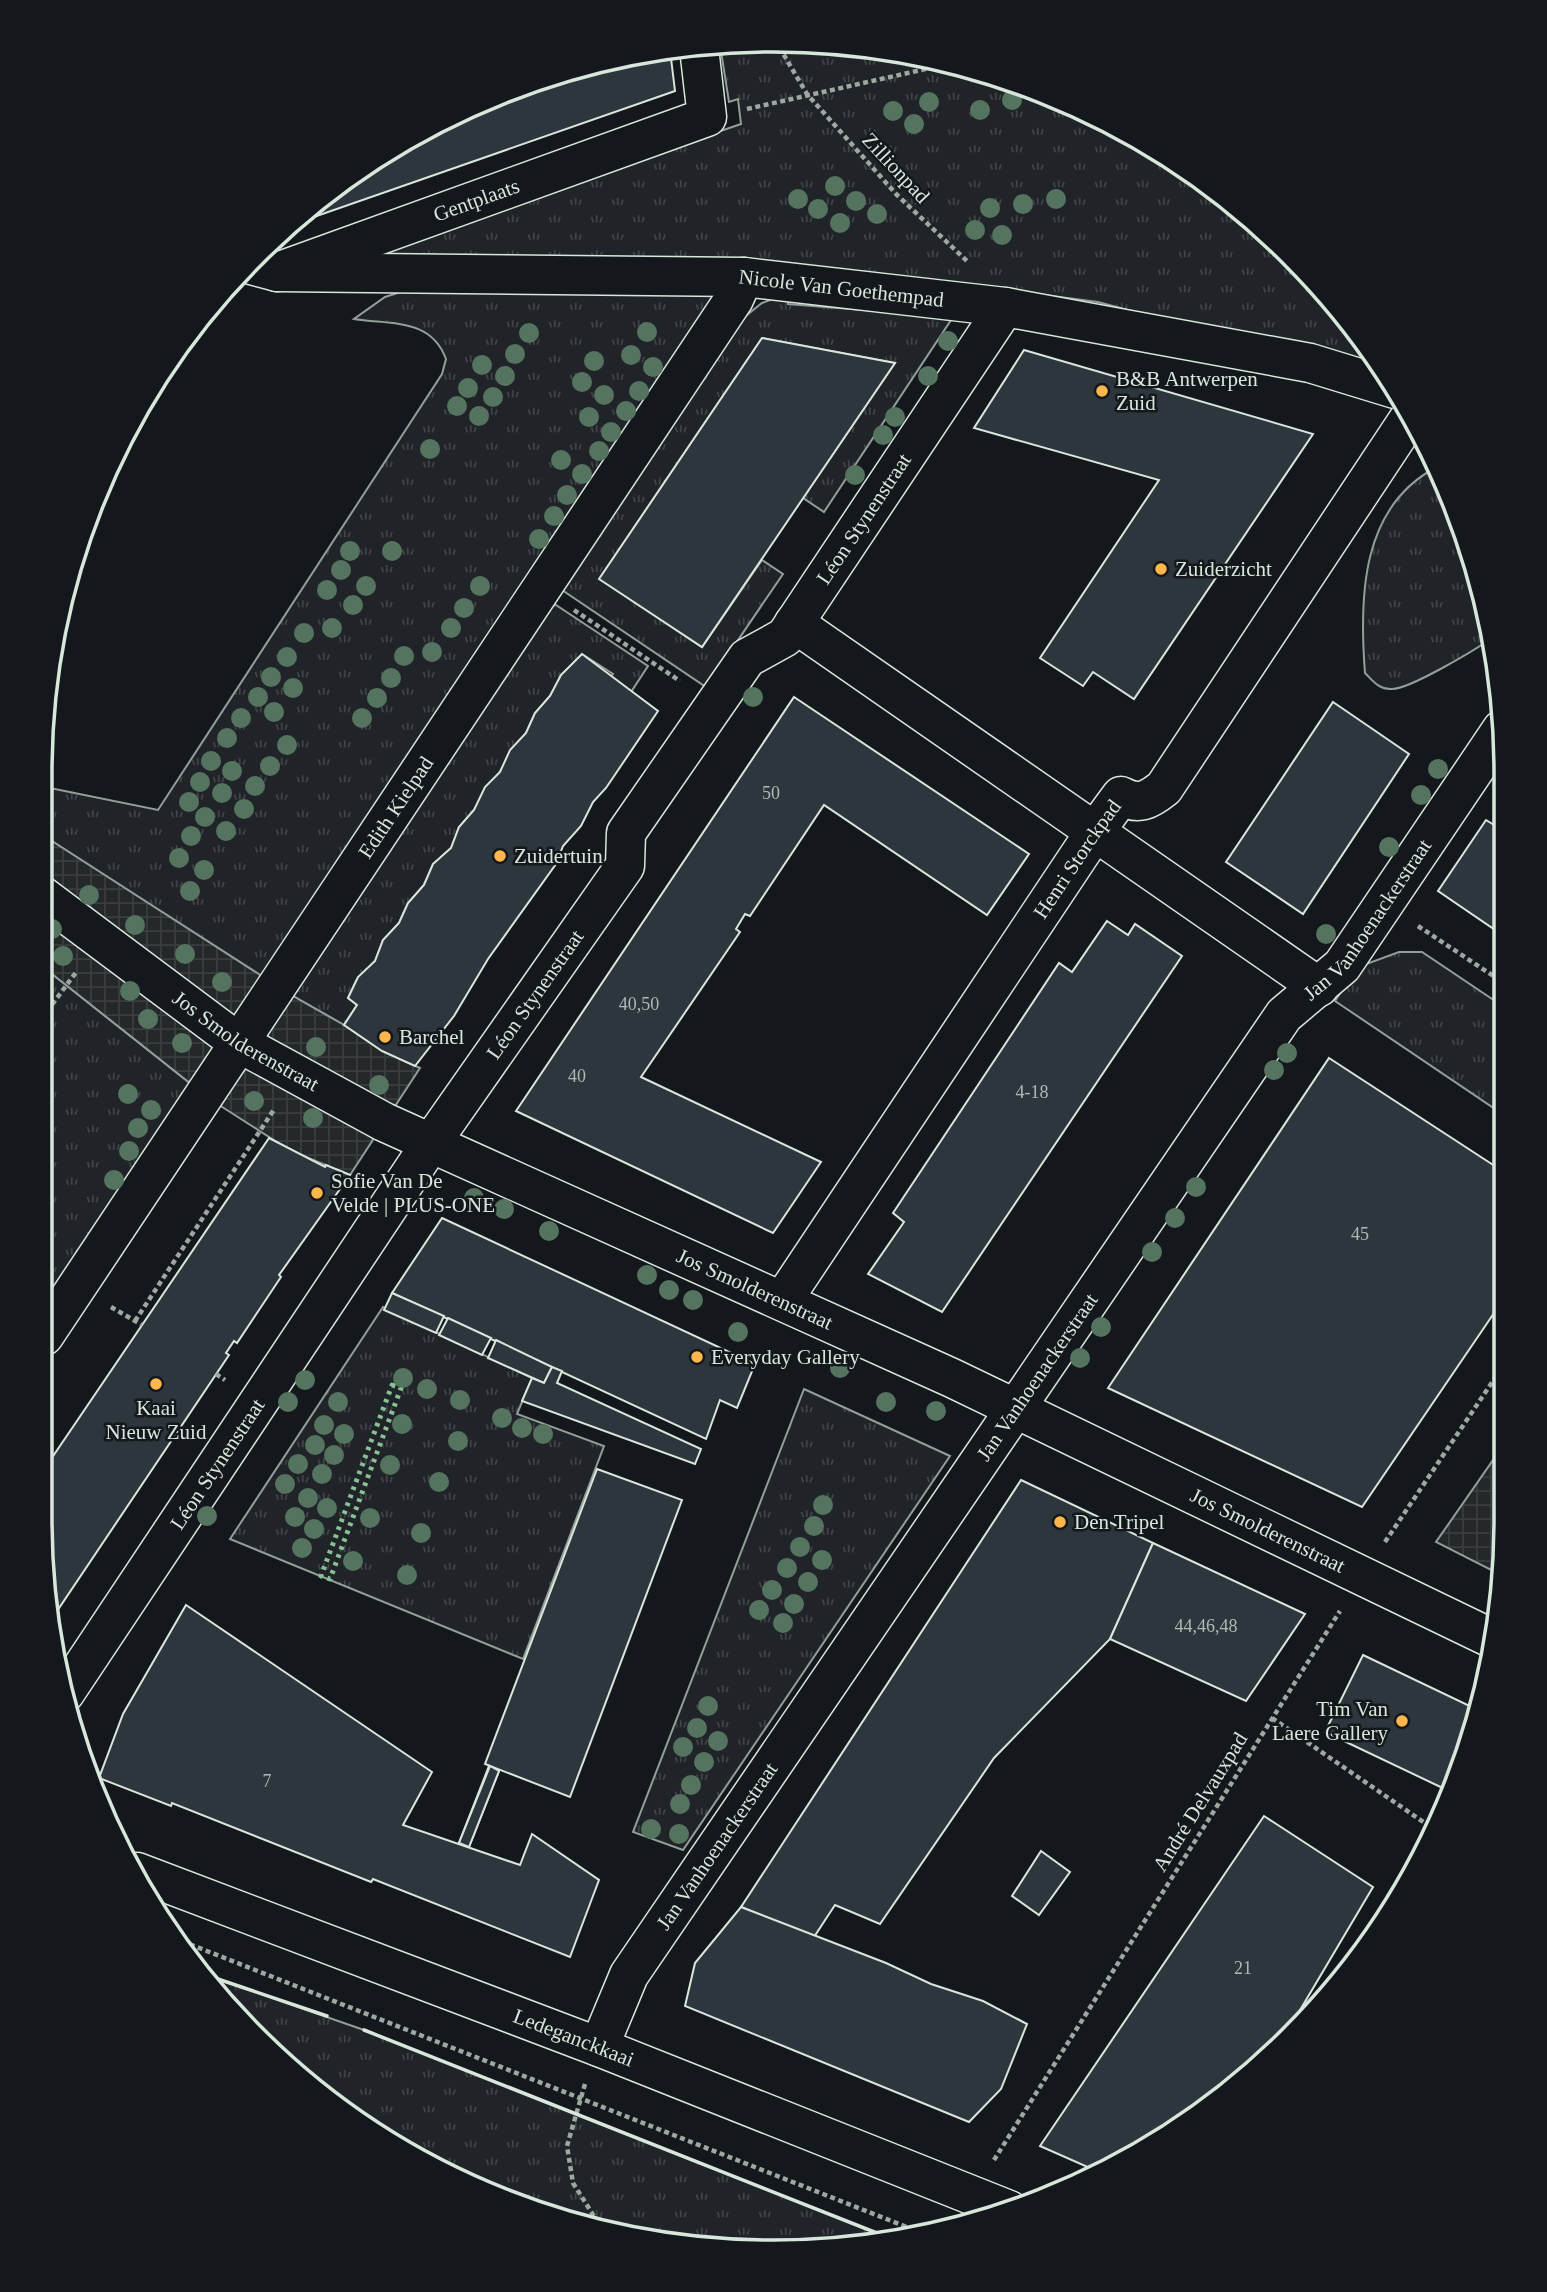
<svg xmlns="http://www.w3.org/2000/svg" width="1547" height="2292" viewBox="0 0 1547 2292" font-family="Georgia,serif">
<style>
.grass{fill:url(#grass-tufts);stroke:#939e99;stroke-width:2}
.plaza{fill:url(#plaza-grid);stroke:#939e99;stroke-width:2}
.building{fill:#2c363c;stroke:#d8e6dc;stroke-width:2}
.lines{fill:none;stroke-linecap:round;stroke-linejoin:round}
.street-casing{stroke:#d8e6dc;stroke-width:41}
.secondary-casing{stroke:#d8e6dc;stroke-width:41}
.path{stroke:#9da8a2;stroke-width:4.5;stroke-dasharray:5 3.5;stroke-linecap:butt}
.street{stroke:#14181c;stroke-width:38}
.secondary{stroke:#14181c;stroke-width:38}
.hedge{stroke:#8ac095;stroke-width:5;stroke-dasharray:3.5 5;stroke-linecap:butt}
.wall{stroke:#d8e6dc;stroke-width:3.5}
.tree{fill:#55745f}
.poi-dot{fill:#ffb74d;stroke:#14181c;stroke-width:2.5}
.labels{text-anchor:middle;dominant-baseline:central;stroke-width:5;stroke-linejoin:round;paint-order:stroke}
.number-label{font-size:18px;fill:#adbab4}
.street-label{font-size:21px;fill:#d8e6dc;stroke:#14181c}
.poi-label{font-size:21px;fill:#d8e6dc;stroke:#14181c;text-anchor:start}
.rim{fill:none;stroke:#d8e6dc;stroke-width:3.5}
</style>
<defs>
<pattern id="grass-tufts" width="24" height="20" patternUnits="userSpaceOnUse" patternTransform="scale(1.75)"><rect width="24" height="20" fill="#202428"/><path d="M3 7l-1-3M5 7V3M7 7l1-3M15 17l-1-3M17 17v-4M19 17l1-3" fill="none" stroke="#404447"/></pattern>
<pattern id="plaza-grid" width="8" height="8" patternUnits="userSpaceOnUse" patternTransform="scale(1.75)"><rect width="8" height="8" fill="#24282b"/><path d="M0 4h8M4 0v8" fill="none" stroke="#393d3f"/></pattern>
</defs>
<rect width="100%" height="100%" fill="#14181c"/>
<g class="grass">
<path d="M773,40L916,54L1054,96L1181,164L1292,255L1383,366L1391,380L1098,302L967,285L331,264L741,124L738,99L729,102L720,45Z"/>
<path d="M731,288L261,977L41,834L40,786L158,810L442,374L446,359C431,318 392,325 354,319L385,297L410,289Z"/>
<path d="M788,293V304L953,317L824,512L803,498L895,363L762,338L600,578L702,647L762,560L783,574L706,687L562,590L742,319L762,303Z"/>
<path d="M1437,467L1451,493L1493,637C1477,649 1410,689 1392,689C1379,690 1373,681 1365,673C1359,597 1361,506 1437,467Z"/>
<path d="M553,603L648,666L631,692L610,678L613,674L582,654L561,675L550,696L535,713L526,733L474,810L459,827L451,848L433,864L424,885L408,903L399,923L383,940L375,961L357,979L348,998L357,1005L344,1025L293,996Z"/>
<path d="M1399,952H1422L1507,1009V1117L1335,1001L1358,967Z"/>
<path d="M42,966L191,1084L44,1305Z"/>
<path d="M383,1307L532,1378L517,1414L604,1446L523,1659L230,1539Z"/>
<path d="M804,1389L950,1456L683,1850L633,1832Z"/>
<path d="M203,1974L364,2030L892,2239L725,2250L630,2238L493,2196L327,2100L255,2037Z"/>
</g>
<g class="plaza">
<path d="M41,834L293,996L344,1025L382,1051L420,1068L350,1175L291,1151L216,1103L45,1358L44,1305L191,1084L42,966Z"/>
<path d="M1507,1440V1518L1501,1575L1436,1542Z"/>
</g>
<g class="building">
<path d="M670,50L675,91L311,218L301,217L366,164L493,96L630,54Z"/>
<path d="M762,338L895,363L702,647L599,579Z"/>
<path d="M1024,350L1313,434L1134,699L1093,672L1083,686L1040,658L1159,480L974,428Z"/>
<path d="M582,654L658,711L606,788L593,802L581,826L563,846L556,864L488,959L454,1016L415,1066L382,1051L344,1025L357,1005L348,998L358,977L375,961L383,940L399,923L408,903L424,885L433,864L451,848L459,827L474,810L485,787L500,772L510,750L526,733L535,713L550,696L561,675Z"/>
<path d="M794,697L1029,854L987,915L824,805L750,916L745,914L736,929L740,932L641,1077L821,1162L773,1233L516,1111Z"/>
<path d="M1333,702L1409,754L1303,914L1226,862Z"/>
<path d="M1486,820L1507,833V938L1438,891Z"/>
<path d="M1107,921L1128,935L1135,924L1182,956L942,1312L868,1274L904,1222L893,1213L1059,963L1072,972Z"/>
<path d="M1329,1058L1507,1174V1294L1362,1507L1108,1388Z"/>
<path d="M269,1138L325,1167L326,1165L350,1175L279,1275L281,1277L237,1343L234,1341L226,1353L229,1355L49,1623L45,1468Z"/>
<path d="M442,1218L755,1364L737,1408L720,1400L706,1439L392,1293Z"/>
<path d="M392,1293L444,1316L436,1333L384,1310Z"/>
<path d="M448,1318L491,1338L482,1355L439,1335Z"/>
<path d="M496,1340L552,1367L544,1383L488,1358Z"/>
<path d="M552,1367L562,1371L557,1383L701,1449L695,1464L522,1401L532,1378L544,1383Z"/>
<path d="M597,1469L682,1500L570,1797L485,1764Z"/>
<path d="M1021,1480L1153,1543L1110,1639L994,1758L880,1924L835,1905L814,1937L741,1907Z"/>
<path d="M1153,1543L1305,1614L1246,1701L1110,1639Z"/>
<path d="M186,1605L432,1772L403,1825L520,1865L532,1834L599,1880L570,1957L373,1879L371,1882L172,1803L171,1806L99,1778L123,1714Z"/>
<path d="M1363,1655L1476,1709L1449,1791L1325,1732Z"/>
<path d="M489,1766L499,1771L469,1847L459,1843Z"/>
<path d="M490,1766L499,1771L469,1847L459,1843Z"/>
<path d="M1264,1816L1373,1887L1277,2049L1140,2154L1101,2173L1040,2146Z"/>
<path d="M1041,1851L1070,1872L1039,1915L1012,1896Z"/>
<path d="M741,1907L886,1963L931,1984L983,2001L1027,2024L1001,2089L969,2122L685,2006L695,1963Z"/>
</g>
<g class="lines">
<defs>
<g id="street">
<path id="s1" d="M247,264L277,272L707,117L699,48"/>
<path id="s2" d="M277,272L744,277L1005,307L1310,363L1395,389"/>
<path d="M794,623L1319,987"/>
<path id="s3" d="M41,895L239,1043L384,1122L952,1378L1495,1640"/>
<path id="s4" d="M783,1300L1096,830L1121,796C1139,806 1149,800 1164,788L1410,417"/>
<path id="s5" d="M44,1336L734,299L744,277"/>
<path id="s6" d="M65,1693L431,1143L625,866L626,833L747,658L785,637L1005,307"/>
<path id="s7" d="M599,2047L629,1975L1284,1015L1342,966L1502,729"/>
</g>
<g id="secondary">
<path id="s8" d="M137,1872L599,2047L1009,2210"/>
</g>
</defs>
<use href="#street" class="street-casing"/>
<use href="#secondary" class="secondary-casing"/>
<g class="path">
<path d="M775,40L807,94L897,195L967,261"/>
<path d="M747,109L948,64"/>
<path d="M574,610L680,681"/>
<path d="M1418,926L1507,985"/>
<path d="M42,1018L77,971"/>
<path d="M111,1307L142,1325"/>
<path d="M135,1321L275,1108"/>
<path d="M216,1374L225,1380"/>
<path d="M1385,1542L1507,1360"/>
<path d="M1272,1718L1435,1830"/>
<path d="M174,1938L927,2235"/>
<path d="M585,2084L567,2146L573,2183L602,2229"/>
<path d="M994,2160L1340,1611"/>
</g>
<use href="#street" class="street"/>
<use href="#secondary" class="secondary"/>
<path class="hedge" d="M392,1385L401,1388L330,1579L321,1576Z"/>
<g class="wall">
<path d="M203,1974L327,2016"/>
<path d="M364,2030L892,2239"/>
</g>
</g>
<g class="tree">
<circle cx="1012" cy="100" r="10"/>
<circle cx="929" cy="102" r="10"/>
<circle cx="980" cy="110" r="10"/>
<circle cx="893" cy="111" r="10"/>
<circle cx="914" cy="124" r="10"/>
<circle cx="835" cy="186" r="10"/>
<circle cx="798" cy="199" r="10"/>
<circle cx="1056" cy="199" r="10"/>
<circle cx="856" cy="201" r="10"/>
<circle cx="1023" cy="204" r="10"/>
<circle cx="990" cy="208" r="10"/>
<circle cx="818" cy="209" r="10"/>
<circle cx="877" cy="214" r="10"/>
<circle cx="840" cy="223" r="10"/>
<circle cx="975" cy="230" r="10"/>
<circle cx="1002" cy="235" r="10"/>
<circle cx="647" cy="332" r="10"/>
<circle cx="529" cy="333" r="10"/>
<circle cx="948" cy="341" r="10"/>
<circle cx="515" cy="354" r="10"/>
<circle cx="631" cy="355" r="10"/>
<circle cx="594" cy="361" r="10"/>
<circle cx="482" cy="365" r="10"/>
<circle cx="653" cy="367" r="10"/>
<circle cx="505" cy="376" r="10"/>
<circle cx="928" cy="376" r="10"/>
<circle cx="582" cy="382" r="10"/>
<circle cx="468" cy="388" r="10"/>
<circle cx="639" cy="391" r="10"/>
<circle cx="604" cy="395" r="10"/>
<circle cx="493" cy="397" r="10"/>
<circle cx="457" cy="406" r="10"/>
<circle cx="626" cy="411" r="10"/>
<circle cx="479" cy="416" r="10"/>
<circle cx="589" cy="417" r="10"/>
<circle cx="895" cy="417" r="10"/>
<circle cx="611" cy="432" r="10"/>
<circle cx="883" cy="435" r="10"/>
<circle cx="430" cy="449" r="10"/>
<circle cx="599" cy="451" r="10"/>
<circle cx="561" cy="460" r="10"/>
<circle cx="582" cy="474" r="10"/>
<circle cx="855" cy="475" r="10"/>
<circle cx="567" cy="495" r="10"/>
<circle cx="554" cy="516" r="10"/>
<circle cx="539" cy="539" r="10"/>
<circle cx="350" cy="551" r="10"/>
<circle cx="392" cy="551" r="10"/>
<circle cx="341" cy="570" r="10"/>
<circle cx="366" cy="586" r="10"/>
<circle cx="480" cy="586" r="10"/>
<circle cx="327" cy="590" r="10"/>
<circle cx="353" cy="605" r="10"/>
<circle cx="464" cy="608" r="10"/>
<circle cx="332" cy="628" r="10"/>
<circle cx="451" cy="628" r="10"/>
<circle cx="304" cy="633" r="10"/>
<circle cx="432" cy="652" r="10"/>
<circle cx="404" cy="656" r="10"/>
<circle cx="287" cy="657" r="10"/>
<circle cx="271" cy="677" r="10"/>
<circle cx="391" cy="678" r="10"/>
<circle cx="293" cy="688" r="10"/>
<circle cx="258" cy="697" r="10"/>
<circle cx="753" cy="697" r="10"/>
<circle cx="377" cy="698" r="10"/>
<circle cx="274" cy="712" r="10"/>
<circle cx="241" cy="718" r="10"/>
<circle cx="362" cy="718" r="10"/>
<circle cx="227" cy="738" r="10"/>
<circle cx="287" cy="745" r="10"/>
<circle cx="211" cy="761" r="10"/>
<circle cx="270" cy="766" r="10"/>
<circle cx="1438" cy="769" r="10"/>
<circle cx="232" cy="771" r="10"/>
<circle cx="200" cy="782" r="10"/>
<circle cx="255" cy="786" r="10"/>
<circle cx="222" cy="793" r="10"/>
<circle cx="1421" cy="795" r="10"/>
<circle cx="189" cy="802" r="10"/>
<circle cx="244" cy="809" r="10"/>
<circle cx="205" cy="817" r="10"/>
<circle cx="226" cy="831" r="10"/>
<circle cx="191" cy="836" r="10"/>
<circle cx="1389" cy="847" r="10"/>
<circle cx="179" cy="858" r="10"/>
<circle cx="204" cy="870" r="10"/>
<circle cx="190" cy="891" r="10"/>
<circle cx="89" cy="895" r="10"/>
<circle cx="135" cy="925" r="10"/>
<circle cx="52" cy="929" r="10"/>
<circle cx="1326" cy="934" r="10"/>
<circle cx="185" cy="954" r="10"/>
<circle cx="63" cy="956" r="10"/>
<circle cx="222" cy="982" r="10"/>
<circle cx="130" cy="991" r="10"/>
<circle cx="148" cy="1019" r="10"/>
<circle cx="182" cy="1043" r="10"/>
<circle cx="316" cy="1047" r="10"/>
<circle cx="1287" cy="1053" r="10"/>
<circle cx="1274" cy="1070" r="10"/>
<circle cx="379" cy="1085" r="10"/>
<circle cx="128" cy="1094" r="10"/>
<circle cx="254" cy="1101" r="10"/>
<circle cx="151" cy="1110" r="10"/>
<circle cx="313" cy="1118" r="10"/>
<circle cx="138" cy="1128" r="10"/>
<circle cx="129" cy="1151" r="10"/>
<circle cx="114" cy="1180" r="10"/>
<circle cx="1196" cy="1187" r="10"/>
<circle cx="474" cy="1198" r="10"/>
<circle cx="504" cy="1209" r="10"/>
<circle cx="1175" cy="1218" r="10"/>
<circle cx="549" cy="1231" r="10"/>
<circle cx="1152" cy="1252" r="10"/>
<circle cx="647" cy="1275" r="10"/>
<circle cx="669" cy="1290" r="10"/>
<circle cx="693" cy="1300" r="10"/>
<circle cx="1101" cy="1327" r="10"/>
<circle cx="738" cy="1332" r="10"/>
<circle cx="1080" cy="1358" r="10"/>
<circle cx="840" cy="1368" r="10"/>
<circle cx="403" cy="1378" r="10"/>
<circle cx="305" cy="1380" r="10"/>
<circle cx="427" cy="1389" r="10"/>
<circle cx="460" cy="1400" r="10"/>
<circle cx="288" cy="1402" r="10"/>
<circle cx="338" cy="1402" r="10"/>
<circle cx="886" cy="1402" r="10"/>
<circle cx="936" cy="1411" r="10"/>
<circle cx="502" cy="1418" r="10"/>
<circle cx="402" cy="1424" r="10"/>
<circle cx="324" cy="1425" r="10"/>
<circle cx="522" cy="1428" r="10"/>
<circle cx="344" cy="1434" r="10"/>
<circle cx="543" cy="1434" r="10"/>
<circle cx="458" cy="1441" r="10"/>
<circle cx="315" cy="1445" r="10"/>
<circle cx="334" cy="1455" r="10"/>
<circle cx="298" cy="1464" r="10"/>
<circle cx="390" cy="1465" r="10"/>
<circle cx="322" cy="1474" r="10"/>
<circle cx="439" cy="1482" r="10"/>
<circle cx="285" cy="1484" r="10"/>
<circle cx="308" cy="1498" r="10"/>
<circle cx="823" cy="1505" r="10"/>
<circle cx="327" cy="1508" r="10"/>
<circle cx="207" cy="1516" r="10"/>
<circle cx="295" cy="1517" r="10"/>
<circle cx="370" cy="1518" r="10"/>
<circle cx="814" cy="1526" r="10"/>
<circle cx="314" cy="1529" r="10"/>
<circle cx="421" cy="1533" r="10"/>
<circle cx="800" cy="1547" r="10"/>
<circle cx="302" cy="1548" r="10"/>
<circle cx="822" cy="1560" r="10"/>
<circle cx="353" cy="1561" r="10"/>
<circle cx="787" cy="1568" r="10"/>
<circle cx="407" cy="1575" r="10"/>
<circle cx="808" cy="1582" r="10"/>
<circle cx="772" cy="1590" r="10"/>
<circle cx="794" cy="1604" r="10"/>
<circle cx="759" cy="1610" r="10"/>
<circle cx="783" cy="1623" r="10"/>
<circle cx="708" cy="1706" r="10"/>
<circle cx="697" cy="1728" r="10"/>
<circle cx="718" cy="1741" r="10"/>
<circle cx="683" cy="1747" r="10"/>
<circle cx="704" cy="1762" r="10"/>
<circle cx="691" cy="1785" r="10"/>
<circle cx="680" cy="1804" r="10"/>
<circle cx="651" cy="1829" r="10"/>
<circle cx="679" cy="1834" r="10"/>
</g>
<g class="poi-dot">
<circle cx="1102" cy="391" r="7"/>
<circle cx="1161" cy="569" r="7"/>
<circle cx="500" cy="856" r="7"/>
<circle cx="385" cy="1037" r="7"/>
<circle cx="317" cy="1193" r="7"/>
<circle cx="697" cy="1357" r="7"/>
<circle cx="156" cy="1384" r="7"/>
<circle cx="1060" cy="1522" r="7"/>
<circle cx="1402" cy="1721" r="7"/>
</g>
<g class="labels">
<g class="number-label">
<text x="771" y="793">50</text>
<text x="639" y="1004">40,50</text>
<text x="577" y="1076">40</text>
<text x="1032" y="1092">4-18</text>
<text x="1360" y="1234">45</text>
<text x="1206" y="1626">44,46,48</text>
<text x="267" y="1781">7</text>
<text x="1243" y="1968">21</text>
</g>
<g class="street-label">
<text transform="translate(896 168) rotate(47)">Zillionpad</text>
<text stroke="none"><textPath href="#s1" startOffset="243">Gentplaats</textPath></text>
<text stroke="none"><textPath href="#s2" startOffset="565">Nicole Van Goethempad</textPath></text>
<text stroke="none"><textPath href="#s6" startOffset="1430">Léon Stynenstraat</textPath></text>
<text stroke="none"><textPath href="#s5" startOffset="635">Edith Kielpad</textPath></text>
<text stroke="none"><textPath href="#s4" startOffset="530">Henri Storckpad</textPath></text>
<text stroke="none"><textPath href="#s7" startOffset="1368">Jan Vanhoenackerstraat</textPath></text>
<text stroke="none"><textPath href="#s6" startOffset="842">Léon Stynenstraat</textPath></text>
<text stroke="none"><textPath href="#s3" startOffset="252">Jos Smolderenstraat</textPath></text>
<text stroke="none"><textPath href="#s3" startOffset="819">Jos Smolderenstraat</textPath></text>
<text stroke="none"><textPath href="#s7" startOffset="802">Jan Vanhoenackerstraat</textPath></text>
<text stroke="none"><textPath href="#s6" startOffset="275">Léon Stynenstraat</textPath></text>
<text stroke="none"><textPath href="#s3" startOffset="1386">Jos Smolderenstraat</textPath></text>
<text transform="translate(1200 1802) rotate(-58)">André Delvauxpad</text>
<text stroke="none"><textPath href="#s7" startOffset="234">Jan Vanhoenackerstraat</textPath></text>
<text stroke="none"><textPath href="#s8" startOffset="467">Ledeganckkaai</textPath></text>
</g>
<g class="poi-label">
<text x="1116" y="379">B&amp;B Antwerpen<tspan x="1116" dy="24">Zuid</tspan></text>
<text x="1175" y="569">Zuiderzicht</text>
<text x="514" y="856">Zuidertuin</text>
<text x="399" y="1037">Barchel</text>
<text x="331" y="1181">Sofie Van De<tspan x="331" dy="24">Velde | PLUS-ONE</tspan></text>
<text x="711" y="1357">Everyday Gallery</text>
<text x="156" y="1408" text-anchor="middle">Kaai<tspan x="156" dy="24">Nieuw Zuid</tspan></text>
<text x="1074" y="1522">Den Tripel</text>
<text x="1388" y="1709" text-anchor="end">Tim Van<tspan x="1388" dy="24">Laere Gallery</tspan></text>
</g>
</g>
<path d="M0 0H1547V2292H0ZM773 52H773A721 721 0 0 1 1494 773V1519A721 721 0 0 1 773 2240H773A721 721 0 0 1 52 1519V773A721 721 0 0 1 773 52Z" fill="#14181c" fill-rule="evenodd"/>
<path class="rim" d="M773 52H773A721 721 0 0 1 1494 773V1519A721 721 0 0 1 773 2240H773A721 721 0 0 1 52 1519V773A721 721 0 0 1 773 52Z"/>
</svg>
